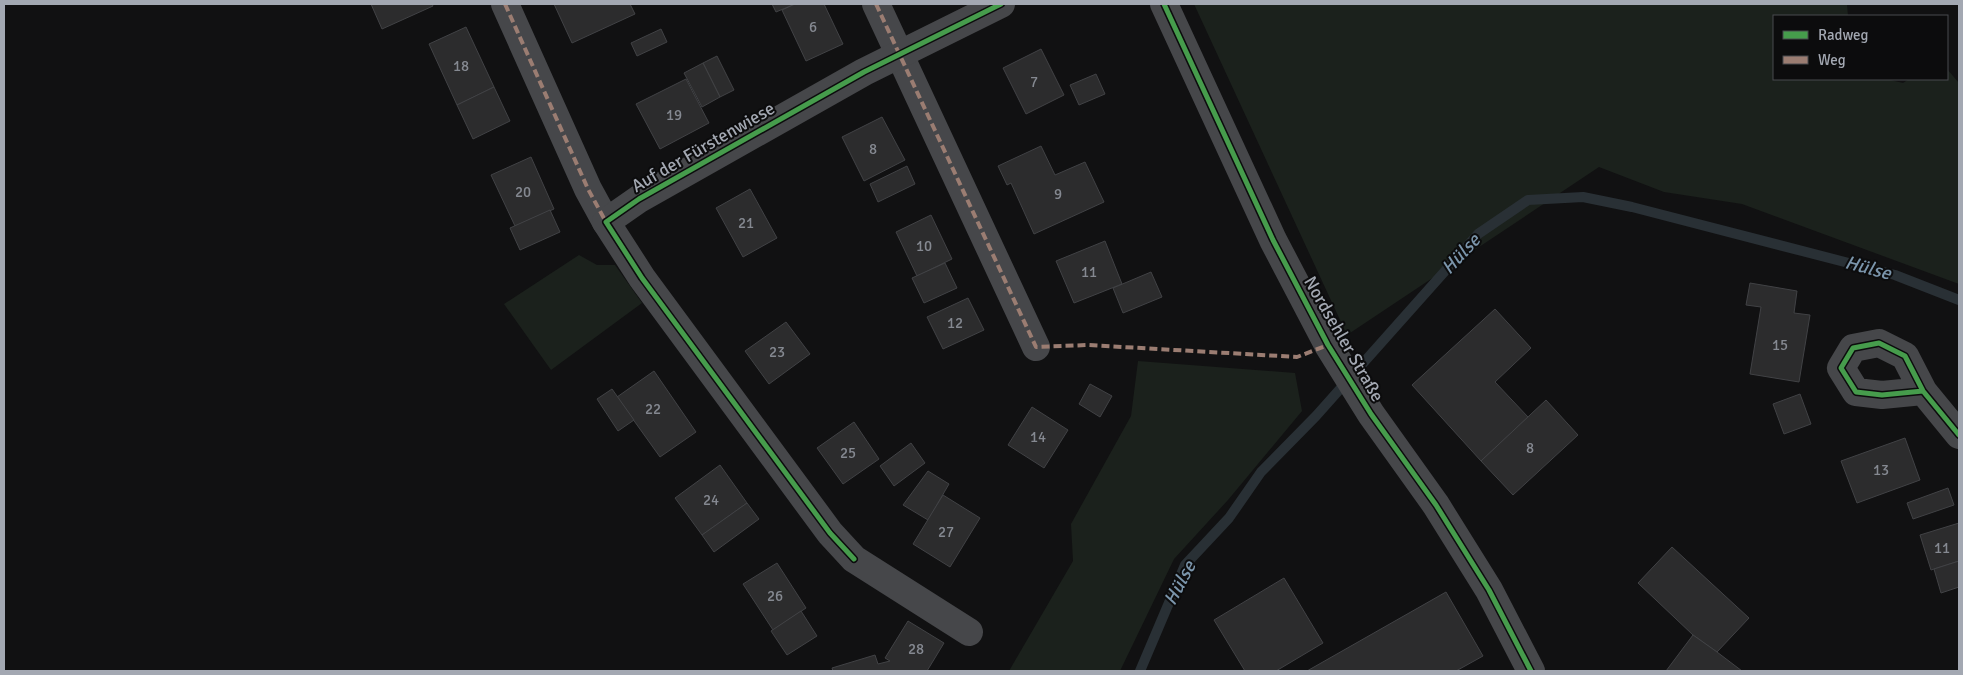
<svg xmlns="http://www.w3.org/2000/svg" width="1963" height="675" viewBox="0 0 1963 675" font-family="Signika,sans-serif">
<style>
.green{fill:#1b211c}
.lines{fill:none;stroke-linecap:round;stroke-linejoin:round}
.stream{stroke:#293035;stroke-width:10}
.building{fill:#2c2c2d;stroke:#414245}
.minor{stroke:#46474a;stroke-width:28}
.quiet{stroke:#9b7d72;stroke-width:4;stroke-dasharray:8 4;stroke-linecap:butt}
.cycleway-casing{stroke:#0c0c0d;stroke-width:8}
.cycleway{stroke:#469c4c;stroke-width:5}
.labels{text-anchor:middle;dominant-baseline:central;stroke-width:4;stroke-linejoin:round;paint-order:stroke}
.number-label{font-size:15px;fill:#858991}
.street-label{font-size:18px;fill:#a3a8b2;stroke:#0c0c0d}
.water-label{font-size:19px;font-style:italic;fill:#7b95ab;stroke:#0c0c0d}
</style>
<rect width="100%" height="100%" fill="#111112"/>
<g class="green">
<path d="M1194,4H1847L1848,16H1774V79H1886L1903,83L1909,79H1947V69L1959,83V284L1742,204L1664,192L1599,167L1347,335Z"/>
<path d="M579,255L597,265H615L642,303L551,370L504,304Z"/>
<path d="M1138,361L1295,373L1302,411L1228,500L1174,559L1120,671H1009L1073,561L1071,524L1131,416Z"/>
</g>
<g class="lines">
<path class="stream" d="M1140,671L1185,565L1229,518L1261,472L1316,416L1478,234L1528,200L1583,197L1632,207L1895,275L1959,300"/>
</g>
<g class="building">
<path d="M371,4H432L433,6L382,29Z"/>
<path d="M554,4H630L635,14L572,43Z"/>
<path d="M772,4H795L776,12Z"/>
<path d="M795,4H824L843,44L806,61L782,10Z"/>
<path d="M466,27L494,87L457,105L429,44Z"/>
<path d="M661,29L667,42L637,56L631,43Z"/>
<path d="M1041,49L1064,95L1026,114L1003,68Z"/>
<path d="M717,56L734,90L720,97L703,63Z"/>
<path d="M703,63L720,97L702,107L684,73Z"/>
<path d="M1096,74L1105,94L1079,105L1070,85Z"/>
<path d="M686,79L709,123L660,149L636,104Z"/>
<path d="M494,87L510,121L473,139L457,105Z"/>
<path d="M882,117L905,160L864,181L842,137Z"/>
<path d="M1041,146L1055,175L1085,162L1104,202L1034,234L1011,183L1007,185L998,166Z"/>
<path d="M531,157L554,209L515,226L491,175Z"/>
<path d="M907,166L915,184L878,202L870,184Z"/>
<path d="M750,189L777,238L743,257L716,208Z"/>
<path d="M550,210L560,232L520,250L510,228Z"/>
<path d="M931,215L952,259L917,276L896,232Z"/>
<path d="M1105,241L1122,284L1074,303L1056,261Z"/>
<path d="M945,263L957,288L924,303L912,278Z"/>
<path d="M1151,272L1162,297L1123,313L1113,288Z"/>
<path d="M1750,283L1797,291L1794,313L1810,315L1799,382L1750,374L1761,307L1746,305Z"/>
<path d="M968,298L984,330L943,349L927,317Z"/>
<path d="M1495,309L1531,348L1495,382L1528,417L1481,461L1412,385Z"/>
<path d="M786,322L810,354L769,384L745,351Z"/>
<path d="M654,371L696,432L660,457L617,397Z"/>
<path d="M1090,384L1112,396L1100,417L1079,404Z"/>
<path d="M612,389L634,420L618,431L597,399Z"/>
<path d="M1800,394L1811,424L1784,434L1773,404Z"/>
<path d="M1546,400L1578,435L1513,495L1481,461Z"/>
<path d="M1032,407L1068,430L1044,468L1008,445Z"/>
<path d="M854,422L879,459L843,484L817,448Z"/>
<path d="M1905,438L1920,480L1857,503L1841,461Z"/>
<path d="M911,443L925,463L894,486L880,466Z"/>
<path d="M720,465L747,503L702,535L675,498Z"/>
<path d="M928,471L949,484L928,520L903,505Z"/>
<path d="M1948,488L1954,505L1913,519L1907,503Z"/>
<path d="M943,495L980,518L950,567L913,544Z"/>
<path d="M747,503L759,519L714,552L702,535Z"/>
<path d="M1959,523V561L1931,570L1920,535Z"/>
<path d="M1672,547L1749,618L1717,652L1693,635L1638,583Z"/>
<path d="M1959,561V587L1941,593L1934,569Z"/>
<path d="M777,563L806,608L773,630L743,584Z"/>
<path d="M1284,578L1323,643L1276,671H1245L1214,620Z"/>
<path d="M1446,592L1483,656L1456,671H1307Z"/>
<path d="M801,611L817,636L787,655L771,631Z"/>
<path d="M908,621L944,643L927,671H833L832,668L875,655L878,664L890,661L885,658Z"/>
<path d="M1693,635L1717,652L1742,671H1666Z"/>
</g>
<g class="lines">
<g class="minor">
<path d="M505,4L588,189L606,222"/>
<path d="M876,4L1036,347"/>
<path d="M1164,4L1273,240L1328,345L1371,414L1436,505L1489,590L1531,671"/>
<path d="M1923,391L1882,395L1856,392L1841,368L1853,348L1879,343L1905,356L1923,391L1959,435"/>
<path d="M969,632L854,559L830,533L642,278L606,222L639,199L864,72L1001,4"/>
</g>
<g class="quiet">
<path d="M505,4L588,189L606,222"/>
<path d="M876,4L1036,347L1088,345L1297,357L1328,345"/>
</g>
<defs>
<g id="cycleway">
<path d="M1164,4L1273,240L1328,345L1371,414L1436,505L1489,590L1531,671"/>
<path d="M1923,391L1882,395L1856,392L1841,368L1853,348L1879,343L1905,356L1923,391L1959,435"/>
<path d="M854,559L830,533L642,278L606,222L639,199L864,72L1001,4"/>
</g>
</defs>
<use href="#cycleway" class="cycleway-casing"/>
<use href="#cycleway" class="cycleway"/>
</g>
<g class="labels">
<g class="number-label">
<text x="813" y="27">6</text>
<text x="461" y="66">18</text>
<text x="1034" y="82">7</text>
<text x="674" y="115">19</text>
<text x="873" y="149">8</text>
<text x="523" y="192">20</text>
<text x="1058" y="194">9</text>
<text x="746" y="223">21</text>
<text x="924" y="246">10</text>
<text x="1089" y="272">11</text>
<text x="955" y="323">12</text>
<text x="1780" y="345">15</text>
<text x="777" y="352">23</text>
<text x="653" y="409">22</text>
<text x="1038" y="437">14</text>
<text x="1530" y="448">8</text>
<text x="848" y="453">25</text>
<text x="1881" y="470">13</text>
<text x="711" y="500">24</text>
<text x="946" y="532">27</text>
<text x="1942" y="548">11</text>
<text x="775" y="596">26</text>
<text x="916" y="649">28</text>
</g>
<g class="street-label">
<text transform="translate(703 147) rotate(-30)">Auf der Fürstenwiese</text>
<text transform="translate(1344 339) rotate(60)">Nordsehler Straße</text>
</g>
<g class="water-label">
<text transform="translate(1461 254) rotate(-47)">Hülse</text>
<text transform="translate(1868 268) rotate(15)">Hülse</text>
<text transform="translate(1180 583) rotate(-62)">Hülse</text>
</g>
</g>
<rect width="1963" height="675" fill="none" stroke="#a3a8b2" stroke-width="10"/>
<rect x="1773" y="15" width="175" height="65" fill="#0c0c0d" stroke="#484a4f"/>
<rect x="1783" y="31" width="25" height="8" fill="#469c4c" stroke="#484a4f"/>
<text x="1818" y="40" font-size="15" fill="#a3a8b2">Radweg</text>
<rect x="1783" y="56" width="25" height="8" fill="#9b7d72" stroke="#484a4f"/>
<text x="1818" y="65" font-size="15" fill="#a3a8b2">Weg</text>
</svg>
